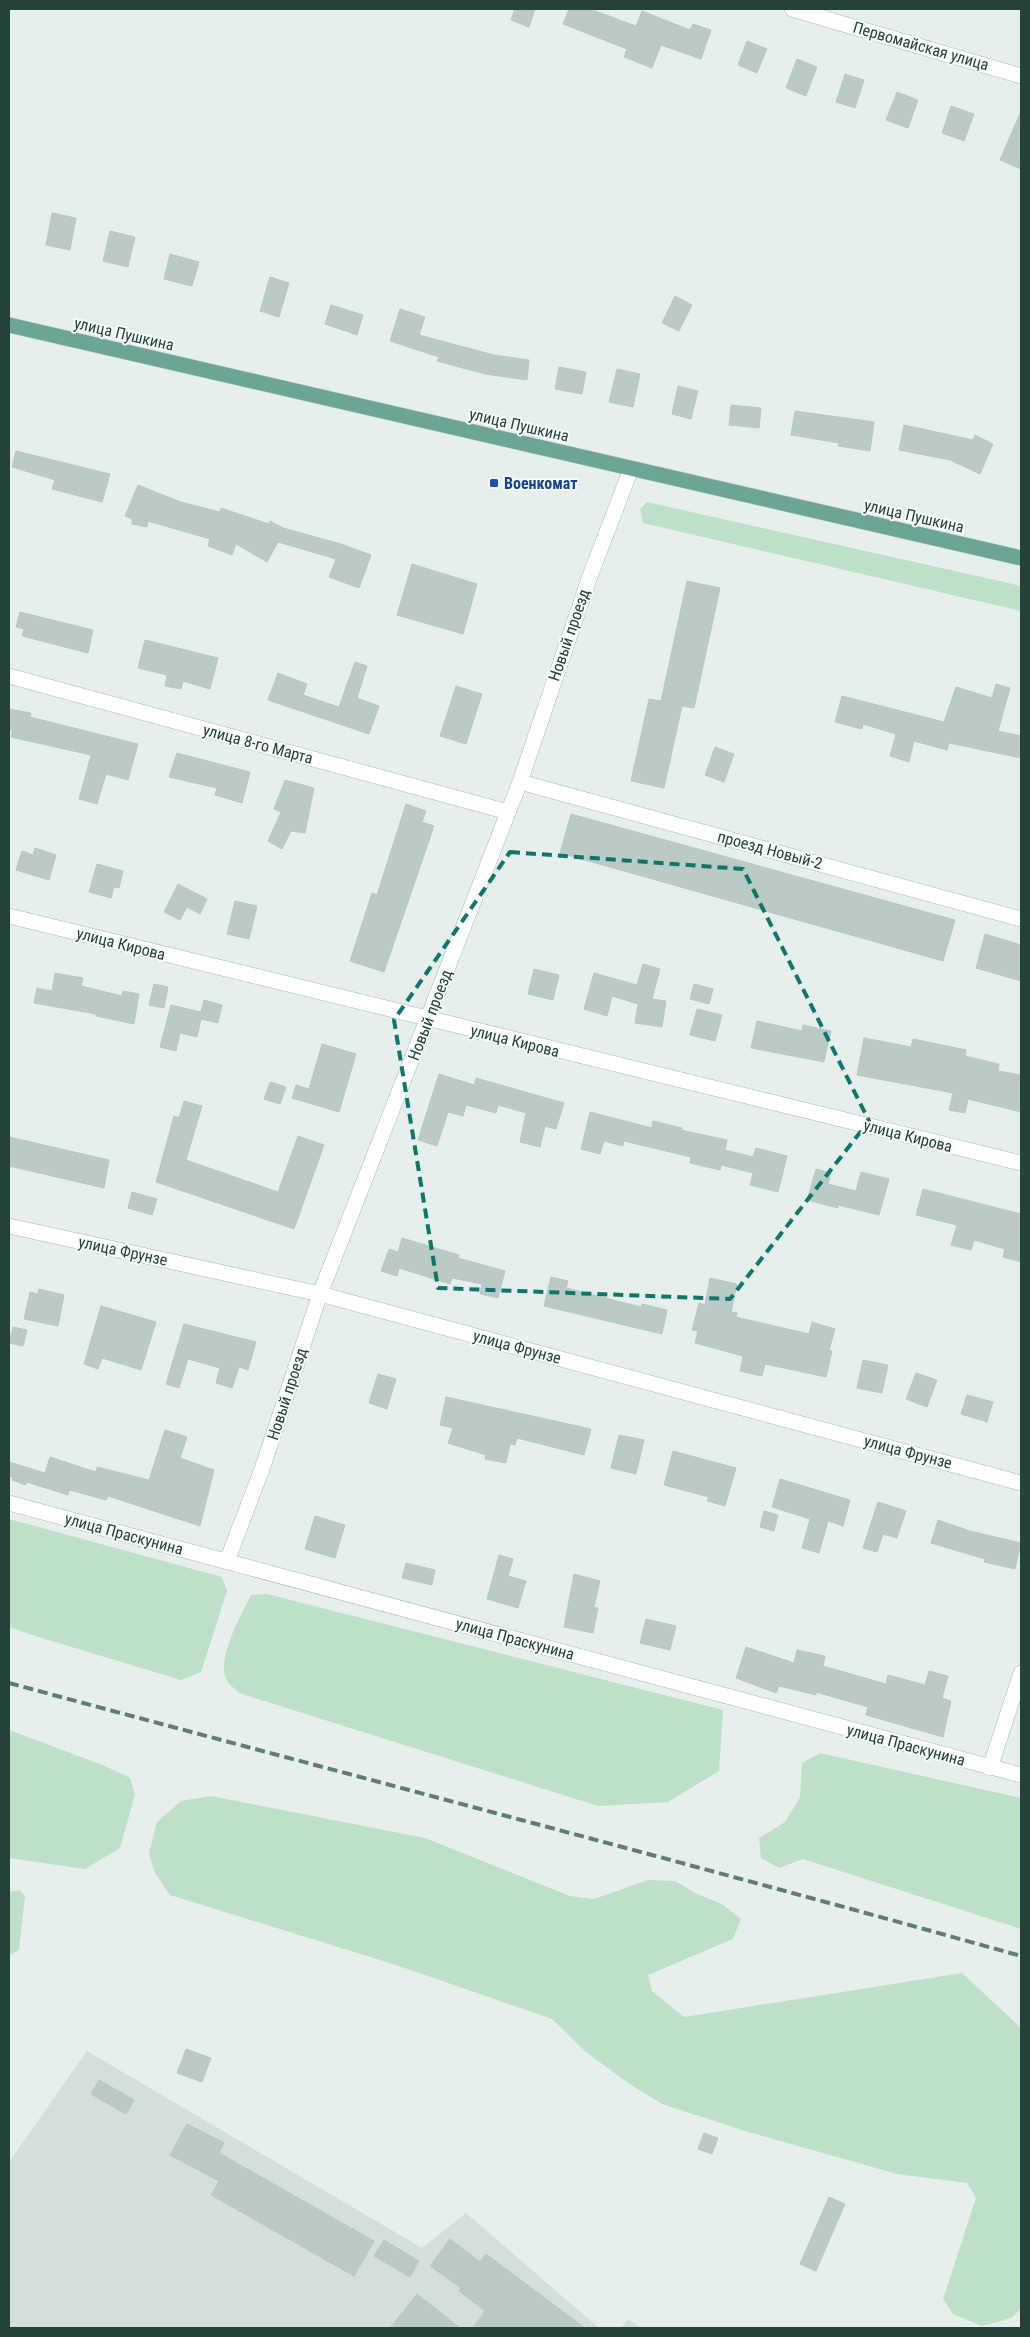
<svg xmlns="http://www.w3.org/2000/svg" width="1030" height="2337" viewBox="0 0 1030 2337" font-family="'Roboto Condensed',sans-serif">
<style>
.built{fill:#d4dfda}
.green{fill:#bfe0c8}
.building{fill:#bbcac4;stroke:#b8c9c2}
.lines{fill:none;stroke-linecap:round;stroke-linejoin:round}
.minor-casing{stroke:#a8b8b2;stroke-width:16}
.major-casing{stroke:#c2cac8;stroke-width:16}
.minor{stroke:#fff;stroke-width:15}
.major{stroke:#6aa596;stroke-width:15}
.rail{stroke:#5f7d75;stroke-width:4;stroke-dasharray:10 5;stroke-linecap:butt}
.marked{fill:none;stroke:#0f766e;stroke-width:4;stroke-dasharray:10 6;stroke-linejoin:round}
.transit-dot{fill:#1a4fb4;stroke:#f7fbf9;stroke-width:2}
.labels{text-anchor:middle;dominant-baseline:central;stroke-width:4;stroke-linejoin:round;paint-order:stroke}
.street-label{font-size:16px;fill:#24423a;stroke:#f7fbf9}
.transit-label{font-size:16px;font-weight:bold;fill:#164399;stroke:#f7fbf9;text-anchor:start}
</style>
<rect width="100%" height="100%" fill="#e6efeb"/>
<g class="built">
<path d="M87,2051L422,2248L466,2213L599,2328H9V2162Z"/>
<path d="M628,2319L641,2328H621Z"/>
</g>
<g class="green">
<path d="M647,502L1021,586V611L643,523L640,509Z"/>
<path d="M9,1519L222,1577L227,1591L201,1672L181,1680L35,1636L9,1627Z"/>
<path d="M267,1594L723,1710L719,1771L668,1802L598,1806L239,1693C236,1689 228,1684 226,1679C217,1657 241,1615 251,1595Z"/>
<path d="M9,1730L105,1766L130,1778L135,1795L120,1848L85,1869L9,1858Z"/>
<path d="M820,1753L1021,1798V1929L803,1859L779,1868L761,1858L759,1838L785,1822L800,1797L802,1763Z"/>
<path d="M211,1796L425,1838L570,1896L594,1899L648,1880L675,1881L697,1894L722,1904L741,1919L733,1939L648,1975L652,1991L684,2017L962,1973L1021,2028V2309L1011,2318L982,2326L953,2314L943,2299L976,2198L967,2183L897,2174L745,2131L662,2104L631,2085L587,2053L552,2019L396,1965L170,1895L155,1873L149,1853L157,1822L181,1801Z"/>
<path d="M20,1890L25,1896L19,1950L9,1956V1892Z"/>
</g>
<g class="building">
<path d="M515,9H535L529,27L511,20Z"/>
<path d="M569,9H590L636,26L642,11L690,30L693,24L711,30L701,59L661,45L652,68L624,57L627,49L563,24Z"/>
<path d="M747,41L767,49L757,73L738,65Z"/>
<path d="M797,59L817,67L806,96L786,88Z"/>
<path d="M845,74L864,80L855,108L836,102Z"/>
<path d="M897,92L918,100L908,128L886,120Z"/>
<path d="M951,106L974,114L964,141L942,133Z"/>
<path d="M1021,111V169L1000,160Z"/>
<path d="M52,213L76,218L70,250L46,245Z"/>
<path d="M110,231L135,237L128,267L103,261Z"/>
<path d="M170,254L199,262L192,286L164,279Z"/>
<path d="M270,277L289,283L279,317L260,311Z"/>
<path d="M675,296L692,305L679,331L662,323Z"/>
<path d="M331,305L363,315L357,335L325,324Z"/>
<path d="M400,309L425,317L419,335L494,355L529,360L527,380L485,374L437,361L439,357L390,341Z"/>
<path d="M559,367L586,372L582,394L555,389Z"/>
<path d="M617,369L640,374L633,407L609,402Z"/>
<path d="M678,386L698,391L691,419L672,414Z"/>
<path d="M731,405L761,408L759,428L729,425Z"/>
<path d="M795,411L874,422L870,451L838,446L839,443L791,435Z"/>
<path d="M904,425L973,440L975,435L993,444L980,474L950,460L899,450Z"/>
<path d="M16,451L110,474L102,502L52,489L55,480L12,467Z"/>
<path d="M138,485L181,502L220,512L221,508L269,524L270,521L283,528L341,544L371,555L359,588L329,577L336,559L278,542L267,562L236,544L232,555L208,546L210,539L148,521L147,527L132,524V519L125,516Z"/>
<path d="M412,564L477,584L463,634L397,615Z"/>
<path d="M687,581L720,588L694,708L682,706L664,788L631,781L649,699L661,701Z"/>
<path d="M20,612L93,630L88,653L22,636L24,629L16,627Z"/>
<path d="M145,640L218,658L210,689L183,681L181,689L165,686L167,675L138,668Z"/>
<path d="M355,662L367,666L357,698L379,706L369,734L268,700L278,673L307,684L303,695L339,707Z"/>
<path d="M996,684L1010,688L998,731L1021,736V758L949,743L947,750L914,741L909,762L890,756L896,734L863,724L862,729L835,722L842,696L944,722L956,687L992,698Z"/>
<path d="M456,686L482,694L466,744L440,736Z"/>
<path d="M9,709L31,713L30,717L138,744L128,780L106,774L97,804L79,799L91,755L11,737L13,730H9Z"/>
<path d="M715,747L734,754L724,782L705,775Z"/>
<path d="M177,753L250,772L242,803L215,795L217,788L169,777Z"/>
<path d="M285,780L314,788L305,833L291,831L282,849L268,841L281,812L274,809Z"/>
<path d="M406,804L426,811L422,822L434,826L384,972L350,961L372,893L377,895Z"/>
<path d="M571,814L955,920L943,961L560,853Z"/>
<path d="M35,848L56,855L49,880L16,870L22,851L33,855Z"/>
<path d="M97,864L123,871L119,888L114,887L111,898L89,892Z"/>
<path d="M178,884L207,899L200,914L187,907L180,920L164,912Z"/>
<path d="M235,901L257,906L249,939L227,934Z"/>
<path d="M985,934L1021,945V981L976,968Z"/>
<path d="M643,964L660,969L652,999L666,1001L662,1027L635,1023L638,1004L612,996L607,1016L584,1009L594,973L637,985Z"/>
<path d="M534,969L559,975L553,1000L528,994Z"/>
<path d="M55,973L83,978L81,986L122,996L123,991L139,994L134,1024L96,1016V1014L34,1003L37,988L52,991Z"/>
<path d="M154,984L168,987L164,1008L149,1005Z"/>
<path d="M694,984L713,989L709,1004L690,999Z"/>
<path d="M204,1000L222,1005L218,1023L201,1019L197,1037L180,1033L176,1051L160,1047L171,1005L201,1012Z"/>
<path d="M697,1009L722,1015L715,1041L690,1035Z"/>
<path d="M757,1021L802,1031L803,1025L831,1031L824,1062L751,1048Z"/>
<path d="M864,1038L911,1047L913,1039L966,1050L965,1056L999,1064L998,1071L1021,1075V1112L968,1099L965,1113L949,1110L953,1093L857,1075Z"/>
<path d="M322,1044L356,1054L339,1112L292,1098L296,1085L309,1089Z"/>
<path d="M439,1074L474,1085L476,1078L564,1103L556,1129L545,1126L540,1147L520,1142L526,1113L498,1105L496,1113L466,1105L463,1116L448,1112L437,1146L418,1140Z"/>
<path d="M270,1082L286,1087L280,1104L264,1099Z"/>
<path d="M184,1101L202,1106L186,1160L278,1192L298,1136L324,1145L294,1229L156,1182L174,1116L179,1118Z"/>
<path d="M590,1112L652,1128L653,1121L682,1128L681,1130L727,1140L725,1150L753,1157L756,1148L787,1156L778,1192L750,1185L753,1173L721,1165L720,1170L690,1163L691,1157L624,1141L623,1146L604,1141L600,1154L581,1149Z"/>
<path d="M9,1137L109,1160L104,1188L9,1166Z"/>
<path d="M816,1169L831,1173L828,1184L856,1191L861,1172L889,1179L879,1215L838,1205V1208L807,1200Z"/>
<path d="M923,1189L1021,1214V1262L1003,1257L1005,1249L974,1240L971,1250L951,1245L957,1225L916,1215Z"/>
<path d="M132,1192L157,1199L152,1215L128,1208Z"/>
<path d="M402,1238L459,1255L458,1258L505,1271L498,1298L480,1294L482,1284L452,1278L450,1284L399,1268L397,1276L381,1271L389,1249L398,1252Z"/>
<path d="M551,1277L568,1281L566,1288L641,1307L642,1304L667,1310L662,1334L544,1306Z"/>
<path d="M710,1278L737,1284L731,1312L737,1313L736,1317L809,1334L812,1322L835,1329L829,1350L832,1351L826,1377L765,1364L762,1376L740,1371L743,1356L695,1343L698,1331L692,1330L699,1303L705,1305Z"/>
<path d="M39,1289L64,1295L58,1326L24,1319L30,1292L38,1294Z"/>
<path d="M101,1306L156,1322L141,1370L102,1358L98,1369L84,1364Z"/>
<path d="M184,1324L256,1342L248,1370L239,1367L232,1388L216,1383L220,1368L188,1359L179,1388L166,1384Z"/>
<path d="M13,1327L27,1330L23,1346L9,1343Z"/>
<path d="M863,1360L888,1365L882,1393L857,1388Z"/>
<path d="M916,1373L937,1380L927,1407L906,1399Z"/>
<path d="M378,1374L396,1379L387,1409L369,1403Z"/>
<path d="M967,1395L993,1402L987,1422L961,1414Z"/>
<path d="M446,1397L591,1429L584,1455L517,1438L515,1445L510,1444L506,1463L485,1459L486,1455L448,1443L453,1428L440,1425Z"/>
<path d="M165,1430L187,1437L180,1458L214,1470L200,1526L108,1496L106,1500L69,1490L68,1495L27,1482L26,1485L12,1480L13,1477L9,1476V1462L45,1473L50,1457L96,1472L97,1467L149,1480Z"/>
<path d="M619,1435L644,1440L636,1474L611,1468Z"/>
<path d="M673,1451L736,1468L725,1506L707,1501L709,1497L664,1485Z"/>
<path d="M780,1479L850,1500L843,1526L828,1521L819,1553L802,1548L810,1519L772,1507Z"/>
<path d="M878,1502L906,1511L897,1538L883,1534L877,1552L863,1548Z"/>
<path d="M764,1511L778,1515L774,1531L760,1527Z"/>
<path d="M315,1516L345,1525L335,1558L305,1549Z"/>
<path d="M938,1520L970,1531L1021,1543L1015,1569L984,1562L985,1559L931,1543Z"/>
<path d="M499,1555L513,1559L508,1576L526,1581L518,1608L487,1599Z"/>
<path d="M406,1563L435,1570L432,1585L402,1578Z"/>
<path d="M574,1574L600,1581L594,1607L598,1608L593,1633L564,1627Z"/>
<path d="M646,1619L676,1626L670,1650L640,1643Z"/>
<path d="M746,1647L794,1663L797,1650L825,1656L823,1666L886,1684L888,1675L925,1685L929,1671L948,1676L942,1698L951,1701L943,1737L866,1715L868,1707L816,1692V1695L779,1686L776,1693L736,1678Z"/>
<path d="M186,2049L211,2058L202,2082L177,2073Z"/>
<path d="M99,2080L134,2100L126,2114L91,2094Z"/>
<path d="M187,2124L224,2143L219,2153L374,2241L354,2276L211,2195L219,2181L170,2155Z"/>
<path d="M704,2133L718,2138L712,2154L698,2149Z"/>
<path d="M829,2197L845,2204L816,2271L800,2264Z"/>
<path d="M450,2239L480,2262L486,2254L585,2328H473L485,2311L459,2291L461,2288L430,2266Z"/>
<path d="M384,2240L419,2261L410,2277L374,2256Z"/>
<path d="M417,2294L460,2328H390Z"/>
</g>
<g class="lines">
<defs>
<g id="minor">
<path d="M792,9L1021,76"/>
<path d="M9,676L508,812"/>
<path d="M520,782L1021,919"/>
<path d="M9,916L1021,1163"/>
<path d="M9,1226L320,1294L1021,1483"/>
<path d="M9,1503L1021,1775"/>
<path d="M227,1561L262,1469L320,1294L520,782L590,576L631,469"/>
<path d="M990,1768L1021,1673"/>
</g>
<path id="major" d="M9,325L1021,558"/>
</defs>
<use href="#minor" class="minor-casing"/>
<use href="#major" class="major-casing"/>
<use href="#minor" class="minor"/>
<use href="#major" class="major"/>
<path class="rail" d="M9,1683C346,1774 685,1862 1021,1956"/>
</g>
<path class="marked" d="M510,852L743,869L869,1121L730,1299L438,1288L394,1020Z"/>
<rect class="transit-dot" x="489" y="478" width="10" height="10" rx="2.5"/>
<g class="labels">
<g class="street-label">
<text transform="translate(921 46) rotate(16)">Первомайская улица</text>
<text transform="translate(124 334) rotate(13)">улица Пушкина</text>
<text transform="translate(519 425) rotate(13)">улица Пушкина</text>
<text transform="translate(914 516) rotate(13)">улица Пушкина</text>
<text transform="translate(569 635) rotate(-71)">Новый проезд</text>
<text transform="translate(258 744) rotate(15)">улица 8-го Марта</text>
<text transform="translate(770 850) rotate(15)">проезд Новый-2</text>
<text transform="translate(121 944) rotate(14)">улица Кирова</text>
<text transform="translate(430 1015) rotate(-69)">Новый проезд</text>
<text transform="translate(515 1041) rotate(14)">улица Кирова</text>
<text transform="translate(908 1136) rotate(14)">улица Кирова</text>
<text transform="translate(123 1251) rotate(12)">улица Фрунзе</text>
<text transform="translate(517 1347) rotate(15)">улица Фрунзе</text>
<text transform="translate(287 1394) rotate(-72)">Новый проезд</text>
<text transform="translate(908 1452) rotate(15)">улица Фрунзе</text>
<text transform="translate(124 1534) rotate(15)">улица Праскунина</text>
<text transform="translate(515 1639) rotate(15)">улица Праскунина</text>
<text transform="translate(906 1745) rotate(15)">улица Праскунина</text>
</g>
<g class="transit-label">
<text x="504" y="483">Военкомат</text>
</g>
</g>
<rect width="1030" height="2337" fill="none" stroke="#24423a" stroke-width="20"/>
</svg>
